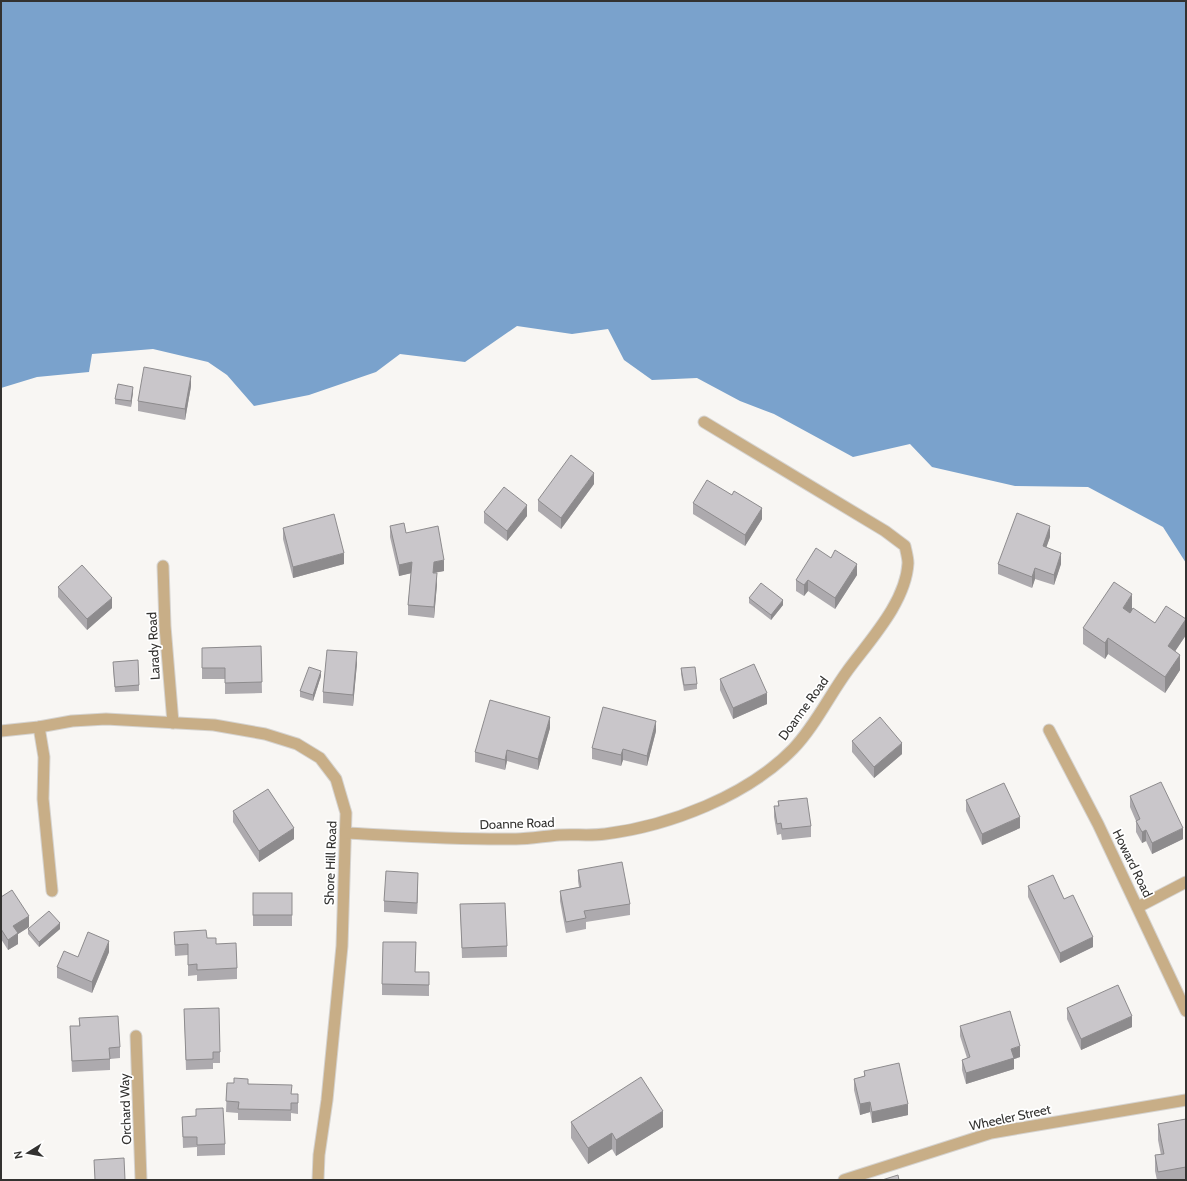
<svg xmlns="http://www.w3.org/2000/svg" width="1187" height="1181" viewBox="0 0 1187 1181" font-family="Cabin,sans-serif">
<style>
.water{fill:#7aa2cc}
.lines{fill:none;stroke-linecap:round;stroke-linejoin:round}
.service-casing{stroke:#d5d3d0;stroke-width:13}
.minor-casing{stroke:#d5d3d0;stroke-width:13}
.service{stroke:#c8ae87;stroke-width:11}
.minor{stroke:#c8ae87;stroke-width:11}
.wall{fill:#adaaae}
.shaded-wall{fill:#8d8b8d}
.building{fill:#c9c6ca;stroke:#8d8b8d}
.labels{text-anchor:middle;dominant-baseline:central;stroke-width:3.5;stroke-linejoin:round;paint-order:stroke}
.street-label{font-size:13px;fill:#333230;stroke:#fff}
</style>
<rect width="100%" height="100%" fill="#f8f6f3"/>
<path class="water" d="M1,1H1186V563L1163,527L1088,487L1015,486L932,467L910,444L853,457L774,414L740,401L697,378L652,380L624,360L608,329L572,334L517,326L465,362L400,354L376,372L309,395L254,406L227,375L208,362L153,349L92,354L89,372L37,377L1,388Z"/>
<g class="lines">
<defs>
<path id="service" d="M39,727L44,757L43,799L52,891"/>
<g id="minor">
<path d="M163,566L165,626L173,723"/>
<path d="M1049,730L1098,824L1186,1011"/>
<path d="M1,731L39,727L72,721L106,719L214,725L265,734L297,744L320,758L336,779L346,813L342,946L327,1100L319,1155L318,1180"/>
<path d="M346,833C402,836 459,840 516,839C530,839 545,836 559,835C574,834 590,836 605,834C669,826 747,796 793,749C815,726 829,696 848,670C870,640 906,602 908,563C908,558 906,551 905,546L885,531L704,422"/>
<path d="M1138,907L1186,882"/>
<path d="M136,1036L141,1180"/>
<path d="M844,1180L991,1133L1186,1100"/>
</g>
</defs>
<use href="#service" class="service-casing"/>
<use href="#minor" class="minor-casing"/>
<use href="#service" class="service"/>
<use href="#minor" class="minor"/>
</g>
<g class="wall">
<path d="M191,386L185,420L138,411V401Z"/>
<path d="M133,392L131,407L115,404V399Z"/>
<path d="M594,484L561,529L538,511V500Z"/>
<path d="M732,495L762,519L745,546L693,514V503Z"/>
<path d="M484,512L527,516L507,541L484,523Z"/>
<path d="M390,526L406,533L444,571L434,573L437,584L434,618L408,615V605L411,573L399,576L390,537Z"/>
<path d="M283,528L344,564L293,578L283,539Z"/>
<path d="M1050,537L1046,547L1061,564L1054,585L1035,579L1032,588L998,574V564Z"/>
<path d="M857,575L835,609L808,591L804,596L796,591V580Z"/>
<path d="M58,587L112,608L87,630L58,597Z"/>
<path d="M749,598L783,605L771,620L749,603Z"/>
<path d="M1132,609L1155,623L1186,619V635L1175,651L1180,670L1165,693L1108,654L1105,659L1083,644V628Z"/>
<path d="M261,646L262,693L225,694V679H202V648Z"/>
<path d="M357,663L353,706L323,703V692Z"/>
<path d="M113,667L139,685V691L115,692Z"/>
<path d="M681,668L697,684V689L684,691L681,674Z"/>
<path d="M321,676L313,701L300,697V691Z"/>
<path d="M720,679L767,704L733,719L720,690Z"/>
<path d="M550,728L538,770L507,761L505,770L475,762V752Z"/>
<path d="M656,731L647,766L623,760L621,766L592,759V748Z"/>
<path d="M852,741L902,754L874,778L852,752Z"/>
<path d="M1130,796L1183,839L1152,854L1146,841L1142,843L1136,832V821L1130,807Z"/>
<path d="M966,800L1020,828L982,845L966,811Z"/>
<path d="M778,801L811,826V837L782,840L781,834L777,835L774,817V806H778Z"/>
<path d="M233,811L294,839L259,862L233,822Z"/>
<path d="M578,870L630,904V915L586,922V929L566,933L560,901V891L579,887L578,881Z"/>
<path d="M418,884L417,914L384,912V901Z"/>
<path d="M1028,886L1064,899L1093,947L1060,963L1028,897Z"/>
<rect x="253" y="893" width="39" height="33"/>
<path d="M1,897L29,927L18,934V944L8,950L1,939Z"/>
<path d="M460,904L507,946V957L462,958Z"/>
<path d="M28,929H60L39,947L28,934Z"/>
<path d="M174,932L207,938L216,944L237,968V979L197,981V975L188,976V955L175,956Z"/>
<path d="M109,952L92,993L57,978V967L78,957Z"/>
<path d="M416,953L415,972H429V996L382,995V984Z"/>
<path d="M1067,1008L1132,1027L1081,1050L1067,1019Z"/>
<path d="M184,1009L220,1052V1063H213V1069L186,1070Z"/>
<path d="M79,1018L120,1047V1058L110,1059V1070L72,1072L70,1026H79Z"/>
<path d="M960,1026L1020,1057L1014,1059V1069L966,1084L962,1070V1060L967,1058L960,1036Z"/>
<path d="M864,1071L908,1115L872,1123L870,1112L860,1115L854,1090V1079L864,1076Z"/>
<path d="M227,1083L248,1084L292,1094H298V1114L291,1113V1121L238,1120V1113L226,1112Z"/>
<path d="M182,1117L225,1144V1155L197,1156V1147L183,1148Z"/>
<path d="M1186,1119V1180H1157L1155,1171V1155H1161L1158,1140V1124Z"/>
<path d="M571,1122L663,1127L616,1156L612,1149L588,1164L571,1138Z"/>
</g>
<g class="shaded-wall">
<path d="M191,376V386L185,420V409Z"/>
<path d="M133,387V392L131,407V401Z"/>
<path d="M594,473V484L561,529V518Z"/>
<path d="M527,505V516L507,541V531Z"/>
<path d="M762,508V519L745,546V535Z"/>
<path d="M1050,526V537L1043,557V546Z"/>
<path d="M344,553V564L293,578V567Z"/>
<path d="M1061,553V564L1054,585V575Z"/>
<path d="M444,560V571L433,573L434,562Z"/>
<path d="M412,562V573L399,576V565Z"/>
<path d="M857,564V575L835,609V598Z"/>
<path d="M1035,568V579L1032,588V577Z"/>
<path d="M437,573V584L434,618V607Z"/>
<path d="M808,580V591L804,596V585Z"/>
<path d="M1132,594V610L1123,624V608Z"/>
<path d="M112,598V608L87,630V619Z"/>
<path d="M783,600V605L771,620V615Z"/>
<path d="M1186,619V635L1168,662V646Z"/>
<path d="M1108,638V654L1105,659V643Z"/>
<path d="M357,652V663L353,706V695Z"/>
<path d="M1180,655V670L1165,693V677Z"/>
<path d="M321,671V676L313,701V695Z"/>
<path d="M767,693V704L733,719V708Z"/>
<path d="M550,717V728L538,770V759Z"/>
<path d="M656,721V731L647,766V756Z"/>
<path d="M902,743V754L874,778V767Z"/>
<path d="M623,749V760L621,766V755Z"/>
<path d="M507,750V761L505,770V760Z"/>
<path d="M1020,817V828L982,845V834Z"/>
<path d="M294,828V839L259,862V851Z"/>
<path d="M1183,828V839L1152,854V843Z"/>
<path d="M1146,830V841L1142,843V832Z"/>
<path d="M418,873V884L417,914V903Z"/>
<path d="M29,916V927L18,934V944L8,950V940L13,926Z"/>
<path d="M60,923V929L39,947V942Z"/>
<path d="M1093,937V947L1060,963V953Z"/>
<path d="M109,941V952L92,993V982Z"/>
<path d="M1132,1016V1027L1081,1050V1039Z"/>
<path d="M1020,1046V1057L1014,1059V1069L966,1084V1073L1011,1049Z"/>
<path d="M870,1102V1112L860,1115V1104Z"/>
<path d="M908,1104V1115L872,1123V1112Z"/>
<path d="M663,1111V1127L616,1156V1140Z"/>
<path d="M612,1133V1149L588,1164V1148Z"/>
</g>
<g class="building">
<path d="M144,367L191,376L185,409L138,401Z"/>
<path d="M118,384L133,387L131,401L115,399Z"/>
<path d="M571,455L594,473L561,518L538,500Z"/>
<path d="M707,480L732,495L734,491L762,508L745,535L693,503Z"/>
<path d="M504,487L527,505L507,531L484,512Z"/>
<path d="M1017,513L1050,526L1043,546L1061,553L1054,575L1035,568L1032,577L998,564Z"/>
<path d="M334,514L344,553L293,567L283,528Z"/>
<path d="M404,523L406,533L438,526L444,560L434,562L433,573H437L434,607L408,605L412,562L399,565L390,526Z"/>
<path d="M816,548L831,558L835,550L857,564L835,598L808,580L804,585L796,580Z"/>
<path d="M82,565L112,598L87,619L58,587Z"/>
<path d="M1114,582L1132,594L1123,608L1130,613L1133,608L1155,623L1166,606L1186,619L1168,646L1180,655L1165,677L1108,638L1105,643L1083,628Z"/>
<path d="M761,583L783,600L771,615L749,598Z"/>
<path d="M261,646L262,682L225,683V668H202V648Z"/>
<path d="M327,650L357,652L353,695L323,692Z"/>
<path d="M138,660L139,685L115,687L113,662Z"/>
<path d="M754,664L767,693L733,708L720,679Z"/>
<path d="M309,667L321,671L313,695L300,691Z"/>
<path d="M695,667L697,684L684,685L681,668Z"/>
<path d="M490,700L550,717L538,759L507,750L505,760L475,752Z"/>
<path d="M603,707L656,721L647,756L623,749L621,755L592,748Z"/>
<path d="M880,717L902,743L874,767L852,741Z"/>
<path d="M1161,782L1183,828L1152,843L1146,830L1142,832L1136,821L1140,819L1130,796Z"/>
<path d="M1004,783L1020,817L982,834L966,800Z"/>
<path d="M268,789L294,828L259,851L233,811Z"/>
<path d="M807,798L811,826L782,829L781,823L777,824L774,806H779L778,801Z"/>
<path d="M622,862L630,904L584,911L586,918L566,922L560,891L581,887L578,870Z"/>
<path d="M386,871L418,873L417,903L384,901Z"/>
<path d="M1053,875L1064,899L1073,895L1093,937L1060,953L1028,886Z"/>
<path d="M12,890L29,916L13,926L18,933L8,940L1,929V897Z"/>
<rect x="253" y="893" width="39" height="22"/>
<path d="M505,903L507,946L462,948L460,904Z"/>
<path d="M49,911L60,923L39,942L28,929Z"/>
<path d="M206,930L207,938H216V944L236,943L237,968L197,970V964L188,965V944L175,945L174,932Z"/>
<path d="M88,932L109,941L92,982L57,967L64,951L78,957Z"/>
<path d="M383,942H416L415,972H429V985L382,984Z"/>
<path d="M1118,985L1132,1016L1081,1039L1067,1008Z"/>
<path d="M219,1008L220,1052H213V1059L186,1060L184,1009Z"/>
<path d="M1010,1011L1020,1046L1011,1049L1014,1058L966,1073L962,1060L970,1057L960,1026Z"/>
<path d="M118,1016L120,1047L109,1048L110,1059L72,1061L70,1026H80L79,1018Z"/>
<path d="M899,1063L908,1104L872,1112L870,1102L860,1104L854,1079L865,1076L864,1071Z"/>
<path d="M641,1077L663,1111L616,1140L612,1133L588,1148L571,1122Z"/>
<path d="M234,1078L248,1079V1084L292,1085L291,1094H298V1103H291V1110L238,1109L239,1102L226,1101L227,1083H234Z"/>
<path d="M223,1108L225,1144L197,1145V1137H183L182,1117L196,1116V1109Z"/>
<path d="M1186,1119V1167L1158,1172L1155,1155L1164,1154L1158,1124Z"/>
<path d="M124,1158L125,1180H95L94,1160Z"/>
<path d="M898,1175L899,1180H882Z"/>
</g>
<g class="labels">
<g class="street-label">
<text transform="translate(153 646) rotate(-93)">Larady Road</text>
<text transform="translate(803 708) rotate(-54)">Doanne Road</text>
<text transform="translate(517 823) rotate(-2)">Doanne Road</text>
<text transform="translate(330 863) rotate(-88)">Shore Hill Road</text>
<text transform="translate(1133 863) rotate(64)">Howard Road</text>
<text transform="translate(125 1109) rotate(-92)">Orchard Way</text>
<text transform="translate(1010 1117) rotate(-12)">Wheeler Street</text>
</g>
</g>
<rect width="1187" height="1181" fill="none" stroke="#333230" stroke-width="4"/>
<g transform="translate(28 1153) rotate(259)" stroke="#ffffff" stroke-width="3" paint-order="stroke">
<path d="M0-3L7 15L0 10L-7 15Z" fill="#333230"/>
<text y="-6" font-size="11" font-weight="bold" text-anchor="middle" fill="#333230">N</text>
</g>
</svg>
